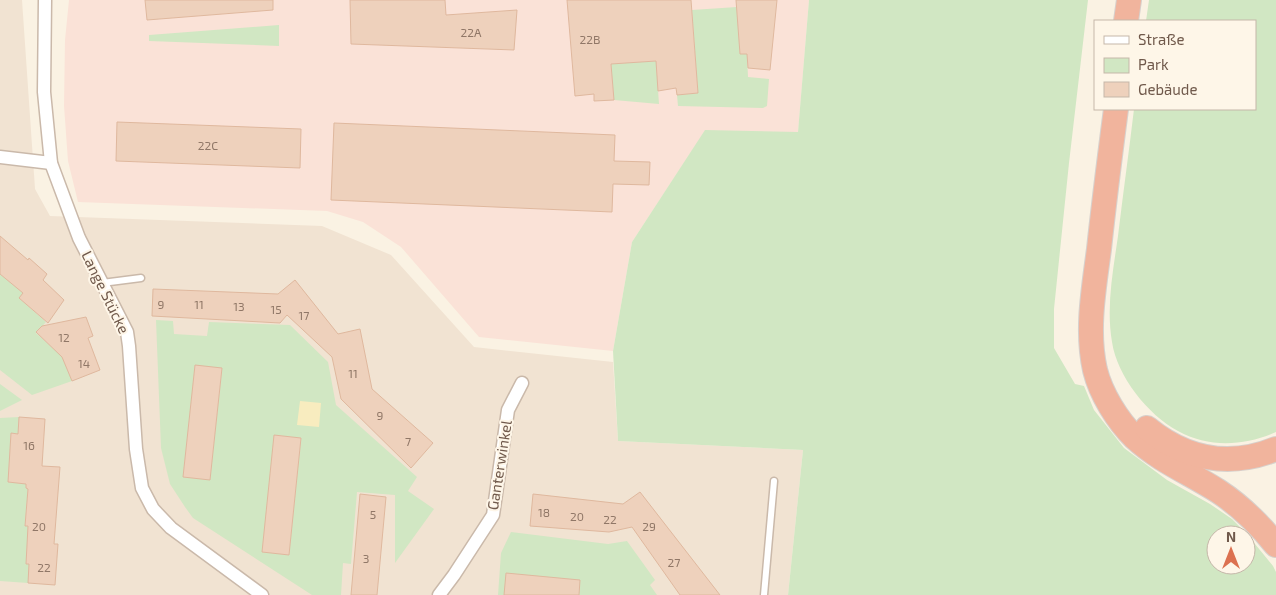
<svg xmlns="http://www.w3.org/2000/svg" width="1276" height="595" viewBox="0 0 1276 595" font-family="'Exo 2',sans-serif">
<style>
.residential{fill:#f1e3d2}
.commercial{fill:#fae2d7}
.green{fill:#d1e7c3;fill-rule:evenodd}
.sand{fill:#f8ecbf}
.building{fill:#eed1bc;stroke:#dfb89e}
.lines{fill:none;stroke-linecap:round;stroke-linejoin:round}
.lane-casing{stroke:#cab9aa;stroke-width:9}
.street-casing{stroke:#cab9aa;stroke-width:15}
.highway-casing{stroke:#d7d1cd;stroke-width:26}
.lane{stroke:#fff;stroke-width:6}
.street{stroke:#fff;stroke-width:12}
.highway{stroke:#f1b49d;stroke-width:24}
.labels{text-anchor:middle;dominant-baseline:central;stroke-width:4;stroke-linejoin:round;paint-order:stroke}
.number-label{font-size:12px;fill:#907767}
.street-label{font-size:15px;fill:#70594b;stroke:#fef6e8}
</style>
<rect width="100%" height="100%" fill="#faf2e3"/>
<path class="residential" d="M0,0H22L35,189L50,216L322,226L391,255L474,347L613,362L618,441L803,450L788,595H0Z"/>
<path class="commercial" d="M69,0H809L798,133L705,131L632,242L613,351L479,337L401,247L363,222L327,211L78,202L68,161L64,106L65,40Z"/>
<g class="green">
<path d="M809,0H1088L1069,163L1054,309V348L1075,384L1084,386L1094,410L1124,448L1167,480L1210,504L1232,519L1246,533L1273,566L1276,572V595H788L803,450L618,441L613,351L632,242L705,130L798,132ZM1216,535H1246V565H1216Z"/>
<path d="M1149,0H1276V432C1244,446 1209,448 1178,431C1148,415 1117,376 1112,342C1106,307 1113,271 1118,236C1123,194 1129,151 1134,109H1255V21H1146Z"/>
<path d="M737,7L740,54H747L748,77L769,79L767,106L763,108L678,106L677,95L698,93L692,10Z"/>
<path d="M279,25V46L149,41V35Z"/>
<path d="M656,61L659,104L614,100L611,64Z"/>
<path d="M0,274L23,293L20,299L46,322L36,333L54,349L58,346L72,381L32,395L0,370Z"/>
<path d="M156,320L173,321L174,334L207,336L209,322L290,325L328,362L336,405L417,477L408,491L434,509L395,563V495L357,492L351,564L343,563L341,595H312L193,518L185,507L170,484L161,448ZM195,366L222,369L210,480L183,477ZM275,435L301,438L289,555L262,552Z"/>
<path d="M0,384L22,400L0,411Z"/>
<path d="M19,417L18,434L11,433L8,482L26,484V488L28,489L25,525L28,526L26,564H29L28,583L0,581V418Z"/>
<path d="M511,532L608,544L627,541L655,580L650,585L657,595H498L501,553Z"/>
</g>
<path class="sand" d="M300,401L321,403L319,427L297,425Z"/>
<g class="building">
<path d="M145,0H273V10L147,20Z"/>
<path d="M350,0H445L446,15L517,10L514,50L351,44Z"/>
<path d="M567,0H691L698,93L677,95L676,88L658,91L656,61L611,64L614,100L594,101V94L575,96Z"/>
<path d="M736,0H777L770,70L748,68L747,54H740Z"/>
<path d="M117,122L301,129L300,168L116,161Z"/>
<path d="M334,123L615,135L614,161L650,162L649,185L613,184L612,212L331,200Z"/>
<path d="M0,236L28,260L29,258L47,274L43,280L64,300L48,323L19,298L23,293L0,274Z"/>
<path d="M295,280L338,334L360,329L372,389L433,443L411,468L341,399L332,357L287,315L280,323L152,316L153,289L278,294Z"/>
<path d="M86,317L93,336L88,338L100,370L72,381L62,357L36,332L42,326Z"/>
<path d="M195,365L222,368L210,480L183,477Z"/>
<path d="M19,417L45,419L42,466L60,467L54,544H58L55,585L28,583L29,564H26L28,526H25L28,489L26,488V484L8,482L11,433L18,434Z"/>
<path d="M274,435L301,438L289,555L262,552Z"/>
<path d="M640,492L720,595H680L632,527L609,532L530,526L533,494L623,504Z"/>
<path d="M360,494L386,497L377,595H351Z"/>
<path d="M506,573L580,580L579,595H504Z"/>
</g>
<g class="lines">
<defs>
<g id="lane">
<path d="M102,283L141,278"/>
<path d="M764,595L774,481"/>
</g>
<g id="street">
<path d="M45,0L44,92L51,163L79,238L127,332L129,346L136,449L142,488L153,509L171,528L262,595"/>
<path d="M0,157L51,163"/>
<path d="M439,595L454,575L493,515L508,410L522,383"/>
</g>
<g id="highway">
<path d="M1126,21L1129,0"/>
<path d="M1116,109C1110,155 1104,202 1099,249C1094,288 1086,330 1095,370C1101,394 1117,420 1135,438C1160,461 1190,473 1218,491C1241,506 1259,524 1276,545"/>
<path d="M1147,428C1185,459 1229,468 1276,449"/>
</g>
</defs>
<use href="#lane" class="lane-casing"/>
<use href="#street" class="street-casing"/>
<use href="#highway" class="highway-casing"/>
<use href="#lane" class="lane"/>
<use href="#street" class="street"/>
<use href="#highway" class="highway"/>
</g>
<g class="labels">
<g class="number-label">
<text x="471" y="32">22A</text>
<text x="590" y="39">22B</text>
<text x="208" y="145">22C</text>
<text x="161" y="304">9</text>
<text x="199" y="304">11</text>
<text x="239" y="306">13</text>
<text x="276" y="309">15</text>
<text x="304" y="315">17</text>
<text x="64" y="337">12</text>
<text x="84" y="363">14</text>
<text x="353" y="373">11</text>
<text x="380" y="415">9</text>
<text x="408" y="441">7</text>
<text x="29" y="445">16</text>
<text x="544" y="512">18</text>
<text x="373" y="514">5</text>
<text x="577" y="516">20</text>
<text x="610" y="519">22</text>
<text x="39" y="526">20</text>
<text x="649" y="526">29</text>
<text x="366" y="558">3</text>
<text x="674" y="562">27</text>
<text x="44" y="567">22</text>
</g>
<g class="street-label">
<text transform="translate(106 292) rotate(64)">Lange Stücke</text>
<text transform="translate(499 465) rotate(-81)">Ganterwinkel</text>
</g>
</g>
<rect x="1094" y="20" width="162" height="90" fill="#fef6e8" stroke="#c5b7a9"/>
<rect x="1104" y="36" width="25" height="8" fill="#ffffff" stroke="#c5b7a9"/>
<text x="1138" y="45" font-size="15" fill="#70594b">Straße</text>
<rect x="1104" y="58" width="25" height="15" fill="#d1e7c3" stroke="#c5b7a9"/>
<text x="1138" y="70" font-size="15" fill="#70594b">Park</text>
<rect x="1104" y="82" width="25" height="15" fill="#eed1bc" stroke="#c5b7a9"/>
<text x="1138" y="95" font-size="15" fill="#70594b">Gebäude</text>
<g transform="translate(1231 550)"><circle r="24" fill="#fef6e8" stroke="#c5b7a9"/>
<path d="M0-4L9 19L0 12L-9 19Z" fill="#dc7150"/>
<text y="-8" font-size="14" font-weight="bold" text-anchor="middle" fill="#70594b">N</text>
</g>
</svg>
